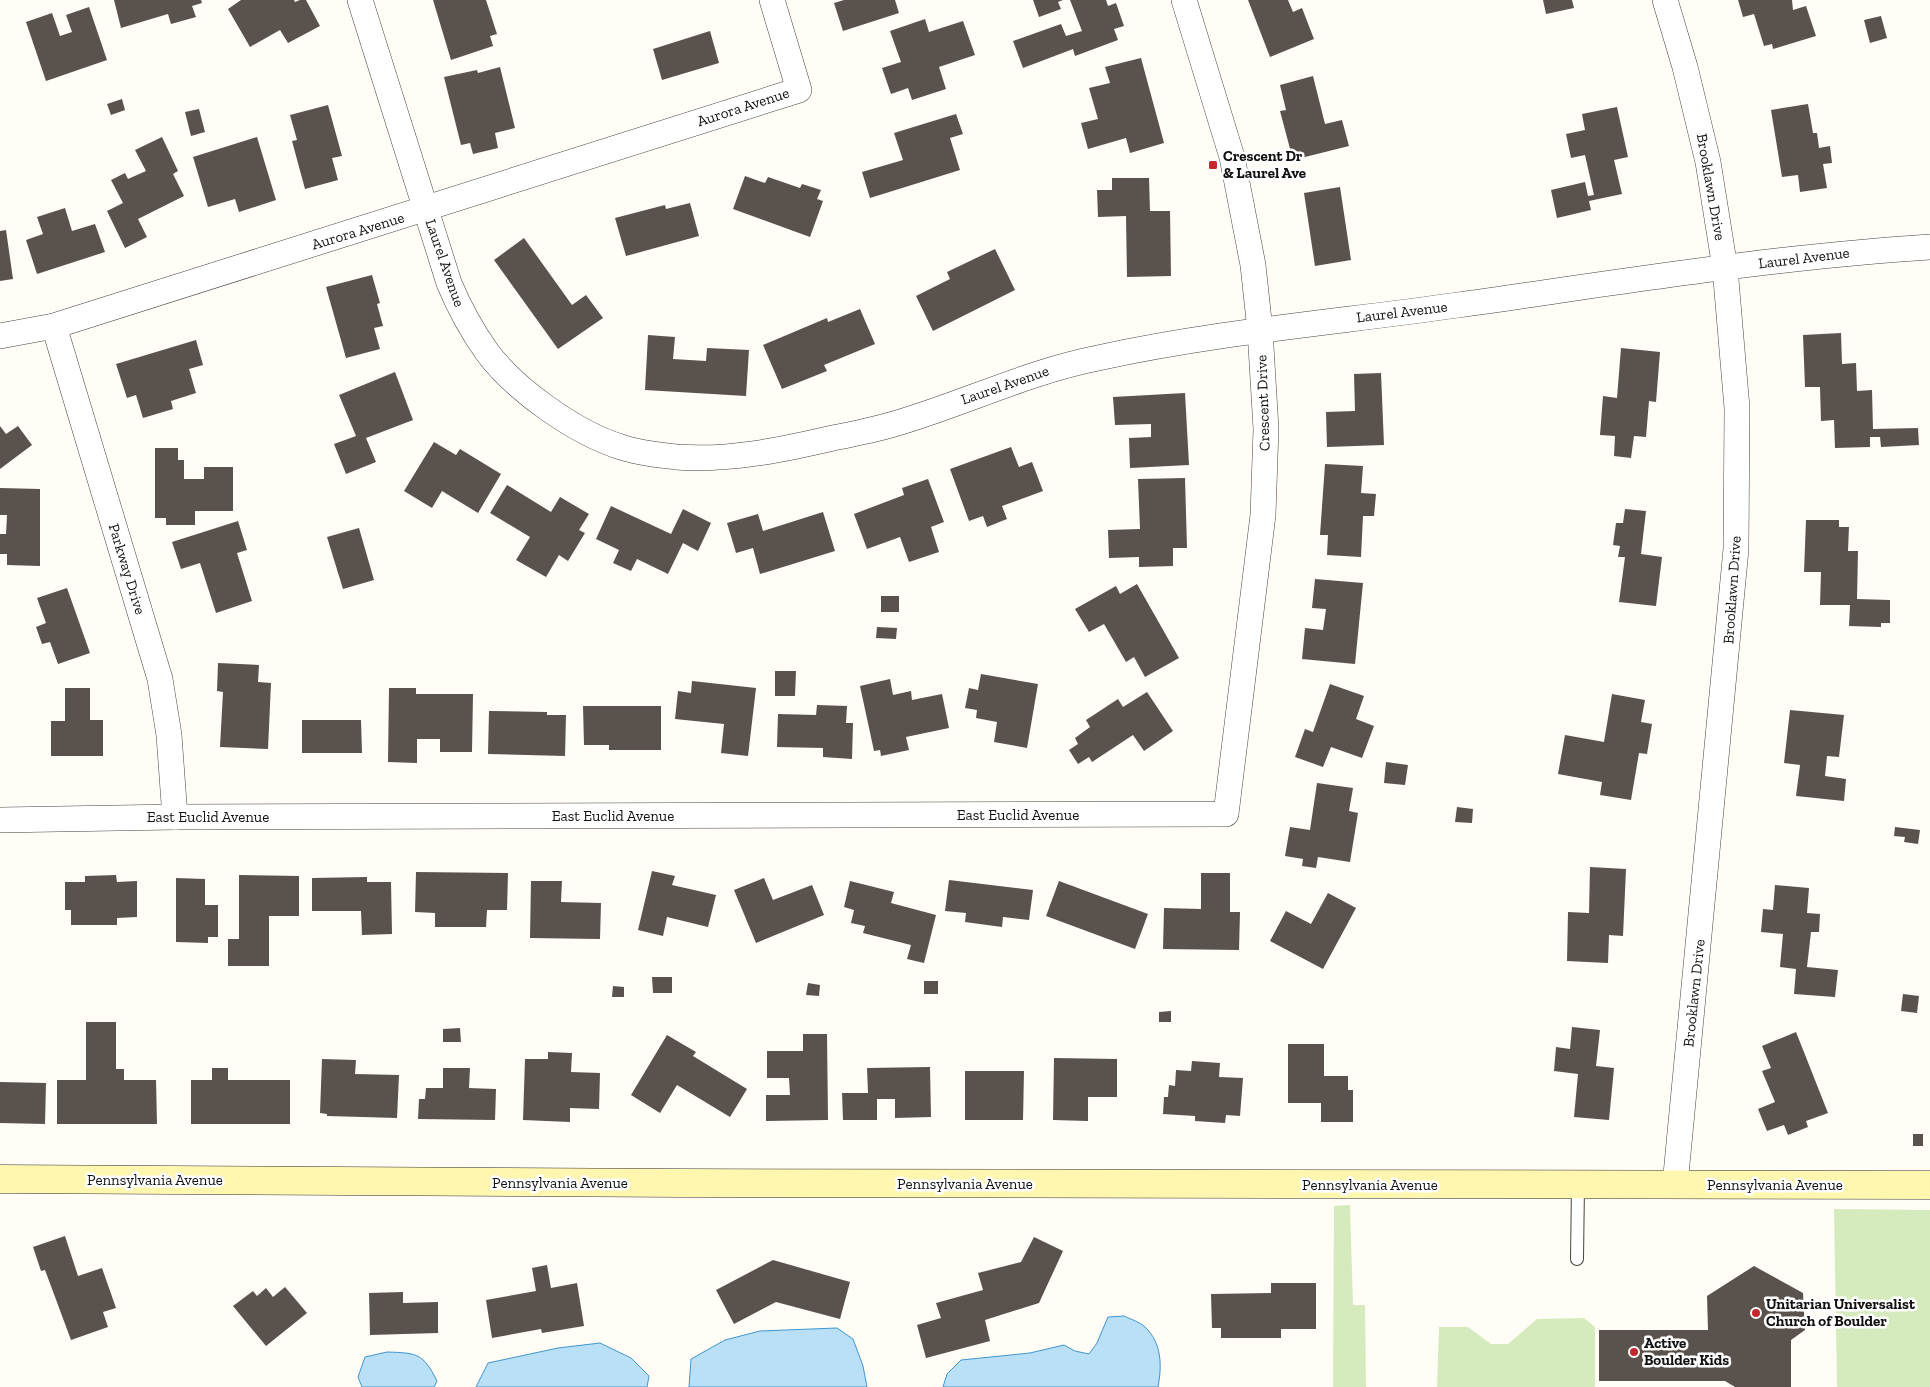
<svg xmlns="http://www.w3.org/2000/svg" width="1930" height="1387" viewBox="0 0 1930 1387" font-family="'Zilla Slab',serif">
<style>
.green{fill:#d5ebbd}
.water{fill:#b9e0f7;stroke:#3f96cf}
.building{fill:#5a524d}
.lines{fill:none;stroke-linecap:round;stroke-linejoin:round}
.lane-casing{stroke:#444;stroke-width:14}
.street-casing{stroke:#444;stroke-width:26}
.secondary-casing{stroke:#333;stroke-width:29}
.lane{stroke:#fff;stroke-width:12}
.street{stroke:#fff;stroke-width:25}
.secondary{stroke:#fff6b0;stroke-width:28}
.poi-dot{fill:#c4262e;stroke:#fff;stroke-width:2}
.labels{text-anchor:middle;dominant-baseline:central;stroke-width:5;stroke-linejoin:round;paint-order:stroke}
.street-label{font-size:15px;fill:#111;stroke:#fff}
.poi-label{font-size:15px;font-weight:bold;fill:#111;stroke:#fff;text-anchor:start}
</style>
<rect width="100%" height="100%" fill="#fffdf5"/>
<g class="green">
<path d="M1350,1205L1353,1305H1365L1366,1387H1333L1334,1206Z"/>
<path d="M1834,1209L1930,1210V1387H1837Z"/>
<path d="M1584,1318L1595,1327V1387H1437L1439,1327H1468L1491,1344H1508L1537,1319Z"/>
</g>
<g class="water">
<path d="M1124,1316C1130,1319 1140,1322 1145,1327C1162,1343 1162,1366 1158,1387H943L947,1374L961,1360L1030,1353L1064,1345L1075,1351L1089,1354L1097,1343L1108,1317Z"/>
<path d="M837,1328L853,1339L863,1366L867,1387H689L691,1359L725,1340L760,1331Z"/>
<path d="M600,1343L631,1358L649,1376L647,1387H476L488,1363L558,1348Z"/>
<path d="M387,1352C417,1353 423,1353 437,1381L434,1387H362L358,1377L365,1357Z"/>
</g>
<g class="building">
<path d="M114,0H201L202,3L192,6L196,17L171,24L168,14L121,28Z"/>
<path d="M241,0H294L295,2L300,0H306L320,26L288,43L280,30L250,47L228,9Z"/>
<path d="M433,0H486L497,34L490,36L493,46L451,60Z"/>
<path d="M844,0H895L899,13L843,31L834,3Z"/>
<path d="M1033,0H1063L1058,2L1061,9L1039,17Z"/>
<path d="M1070,0H1106L1108,6L1116,3L1124,26L1114,29L1118,40L1075,56L1073,49L1023,68L1013,41L1061,24L1066,36L1082,31Z"/>
<path d="M1248,0H1288L1293,12L1302,8L1314,39L1270,57Z"/>
<path d="M1543,0H1572L1574,8L1546,14Z"/>
<path d="M1738,0H1792L1793,10L1806,6L1816,36L1773,49L1772,44L1764,46L1754,14L1743,17Z"/>
<path d="M89,7L107,60L46,81L26,22L52,13L60,36L72,32L66,15Z"/>
<path d="M1881,16L1887,38L1870,43L1864,20Z"/>
<path d="M925,19L929,32L963,21L975,55L939,67L946,89L912,100L908,88L891,94L882,68L901,62L890,31Z"/>
<path d="M710,31L719,63L662,80L653,49Z"/>
<path d="M1141,58L1164,143L1130,153L1126,138L1088,149L1081,123L1098,119L1089,88L1110,83L1105,67Z"/>
<path d="M500,67L515,128L495,133L498,148L473,154L470,143L461,145L444,77L477,70L478,73Z"/>
<path d="M1313,76L1325,124L1342,120L1349,146L1293,160L1280,111L1286,110L1280,85Z"/>
<path d="M122,99L125,110L111,115L107,104Z"/>
<path d="M1808,104L1813,133H1817L1819,148L1830,146L1832,163L1823,164L1827,188L1800,192L1798,175L1782,177L1771,110Z"/>
<path d="M328,105L342,156L332,158L338,180L305,189L292,141L297,140L290,115Z"/>
<path d="M1617,107L1628,157L1614,160L1622,194L1589,201L1591,210L1557,218L1551,190L1585,182L1588,196L1594,195L1585,155L1571,158L1566,134L1585,130L1582,114Z"/>
<path d="M199,109L205,132L191,136L185,112Z"/>
<path d="M956,114L963,134L950,138L960,170L870,198L862,172L903,160L894,133Z"/>
<path d="M162,137L178,171L173,174L184,196L138,219L147,237L125,248L107,211L123,203L111,180L125,173L128,179L146,171L135,150Z"/>
<path d="M257,137L276,200L239,212L235,199L208,207L193,157Z"/>
<path d="M745,176L765,183L768,177L800,188L802,184L821,190L817,199L823,201L810,237L733,209Z"/>
<path d="M1112,178H1149L1150,211H1170L1171,276L1127,277L1126,216L1098,217L1097,190H1112Z"/>
<path d="M1340,187L1351,260L1315,266L1304,193Z"/>
<path d="M690,203L699,236L626,256L615,218L665,205L666,209Z"/>
<path d="M65,208L72,231L95,224L105,252L37,274L26,240L43,234L37,217Z"/>
<path d="M6,230L13,279L0,281V231Z"/>
<path d="M524,238L572,305L586,295L603,318L558,349L494,260Z"/>
<path d="M995,249L1015,290L933,331L916,296L950,279L947,272Z"/>
<path d="M372,275L380,303L377,304L383,326L374,328L380,349L346,358L326,287Z"/>
<path d="M860,309L875,344L824,365L827,371L782,389L763,345L827,318L828,322Z"/>
<path d="M1841,333L1842,364L1856,363L1857,391L1872,390L1873,429L1918,428L1919,445L1881,447L1880,437H1870V447L1835,448L1834,420L1821,421L1820,387H1805L1803,335Z"/>
<path d="M648,335L675,337L673,359L706,361L707,348L749,350L746,396L645,390Z"/>
<path d="M196,340L203,365L189,369L196,393L171,401L173,409L143,418L136,395L127,398L116,364Z"/>
<path d="M1621,348L1660,352L1656,402L1649,401L1646,437L1634,436L1631,458L1614,456L1615,436L1600,435L1603,396L1617,398Z"/>
<path d="M395,372L413,420L366,438L376,462L346,474L334,444L356,436L339,395Z"/>
<path d="M1381,373L1384,445L1327,447L1326,412L1355,411L1354,374Z"/>
<path d="M1185,393L1189,465L1130,468L1129,438L1151,437V424L1115,425L1113,397Z"/>
<path d="M0,426L6,434L18,426L32,445L0,469Z"/>
<path d="M434,442L456,455L460,449L501,474L478,513L442,491L432,508L404,491Z"/>
<path d="M1011,447L1019,467L1032,462L1043,491L1002,506L1007,519L987,527L983,516L969,521L950,469Z"/>
<path d="M155,448H178V460H184V479H204V467H233V511H195V525H166V518H155Z"/>
<path d="M1325,464L1363,466L1361,493L1376,494L1374,516H1363L1361,557L1327,555L1328,535H1320Z"/>
<path d="M1185,478L1187,548H1173V566L1139,567V557L1109,558L1108,530L1140,529L1138,479Z"/>
<path d="M928,479L944,522L931,527L939,552L909,562L900,537L867,549L854,514L904,495L902,488Z"/>
<path d="M507,485L551,512L560,497L589,514L579,530L585,533L568,561L559,555L546,577L516,560L530,537L490,513Z"/>
<path d="M0,488L40,489V566L7,565V554H0V534H6L7,515H0Z"/>
<path d="M611,506L671,534L683,509L711,523L698,551L683,543L668,574L637,559L631,571L613,563L619,550L596,539Z"/>
<path d="M1625,509L1646,511L1641,554L1662,557L1656,606L1619,602L1625,557H1618L1620,546L1613,545L1616,523H1623Z"/>
<path d="M823,512L835,551L760,574L753,548L736,553L727,523L758,514L763,531Z"/>
<path d="M1806,520H1839V527H1849L1848,551H1858L1857,599L1890,600V623H1881V627L1849,626L1850,605H1820L1821,572H1804Z"/>
<path d="M238,521L247,550L237,553L252,601L216,613L200,563L181,569L172,542Z"/>
<path d="M359,528L374,580L343,589L327,537Z"/>
<path d="M1315,579L1363,583L1355,664L1302,659L1305,628L1323,630L1326,609L1312,608Z"/>
<path d="M1137,584L1179,658L1145,677L1134,657L1126,662L1104,624L1089,632L1075,609L1116,586L1120,594Z"/>
<path d="M67,588L90,653L58,664L50,642L42,644L36,627L46,623L37,598Z"/>
<rect x="881" y="596" width="18" height="16"/>
<path d="M877,627L897,628L896,639L876,638Z"/>
<path d="M218,663L259,665L258,682L271,683L268,749L220,747L223,692L217,691Z"/>
<path d="M775,671H796L795,696H775Z"/>
<path d="M981,674L1038,684L1027,748L994,742L997,722L976,718L977,710L965,708L969,688L978,690Z"/>
<path d="M890,679L893,695L911,691L912,700L942,694L949,728L906,737L909,750L881,756L880,750L874,751L860,686Z"/>
<path d="M692,681L756,688L748,756L721,753L724,724L675,719L678,691L691,693Z"/>
<path d="M1330,684L1364,696L1356,719L1374,726L1362,758L1331,747L1323,767L1295,757L1305,729L1313,732Z"/>
<path d="M65,688H90V720H103V756H51V721H65Z"/>
<path d="M389,688H416V694H473L472,752H440V739H417V763L388,762Z"/>
<path d="M1147,692L1173,731L1144,751L1133,735L1092,762L1089,757L1078,764L1069,750L1078,744L1075,738L1090,727L1086,720L1118,699L1123,707Z"/>
<path d="M1612,694L1645,700L1641,722L1652,724L1647,754L1639,753L1631,800L1600,795L1602,782L1558,774L1565,735L1604,742Z"/>
<path d="M817,705L847,706L846,723H853L852,759L823,757V748L777,747L778,714L816,715Z"/>
<path d="M583,706H661V750H609V745H584Z"/>
<path d="M1790,710L1844,715L1839,757L1827,756L1825,776L1846,779L1844,801L1796,796L1800,765L1784,763Z"/>
<path d="M489,711L547,712V715H566L565,756L488,754Z"/>
<path d="M302,720H361L362,753H302Z"/>
<path d="M1386,762L1408,765L1405,785L1384,783Z"/>
<path d="M1317,783L1353,788L1349,811L1358,813L1350,862L1318,857L1316,868L1302,866L1303,859L1285,856L1290,827L1310,830Z"/>
<path d="M1457,807L1473,809L1472,823L1455,822Z"/>
<path d="M1895,827L1920,830L1918,844L1904,842L1905,837L1894,836Z"/>
<path d="M1590,867L1626,869L1623,936L1609,935L1608,963L1567,961L1568,912L1589,913Z"/>
<path d="M652,871L675,876L672,885L716,895L708,927L667,917L663,936L638,930Z"/>
<path d="M416,872L508,873L507,910H487L486,927H435V913L415,912Z"/>
<path d="M1201,873H1230V912H1240L1239,950L1163,949L1164,908L1201,909Z"/>
<path d="M116,875L117,882L137,881V917L117,918V925H71V910H65V882H85V876Z"/>
<path d="M239,875L299,876V916H269V966H228V939H239Z"/>
<path d="M367,877V882H391L392,934L362,935L361,911H312V878Z"/>
<path d="M176,878L205,879V905H218V937H208V943L176,942Z"/>
<path d="M764,878L773,900L812,885L824,915L756,943L734,890Z"/>
<path d="M949,880L1033,890L1029,920L1003,917L1002,927L965,922L966,913L945,911Z"/>
<path d="M531,881H562L561,902L601,903L600,939L530,938Z"/>
<path d="M850,881L894,892L891,903L936,915L924,963L907,959L911,945L863,933L865,926L851,923L854,910L844,907Z"/>
<path d="M1059,881L1148,914L1135,949L1046,916Z"/>
<path d="M1775,885L1809,888L1807,913L1820,914L1819,932H1811L1807,967L1838,970L1835,997L1794,994L1796,969L1780,967L1783,934L1761,932L1763,909L1773,910Z"/>
<path d="M1328,893L1356,908L1323,969L1270,941L1286,911L1311,924Z"/>
<path d="M652,977H672V993H653Z"/>
<rect x="924" y="981" width="14" height="13"/>
<path d="M808,983L820,985L819,996L806,995Z"/>
<path d="M613,986L624,987V997H612Z"/>
<path d="M1903,994L1919,996L1917,1013L1901,1011Z"/>
<path d="M1171,1011V1022H1159V1012Z"/>
<path d="M86,1022H116V1069H124V1080H156L157,1124H57V1080H86Z"/>
<path d="M1572,1027L1600,1030L1596,1066L1614,1068L1609,1120L1574,1117L1578,1074L1554,1071L1556,1047L1570,1049Z"/>
<path d="M460,1028L461,1042H443V1029Z"/>
<path d="M1796,1032L1828,1113L1806,1121L1808,1127L1788,1135L1784,1125L1767,1131L1758,1109L1775,1102L1762,1071L1771,1068L1762,1046Z"/>
<path d="M803,1034H827L828,1120L766,1121V1095H790L789,1078H767V1051H803Z"/>
<path d="M667,1035L696,1052L693,1056L747,1089L730,1117L677,1085L660,1113L631,1095Z"/>
<path d="M1288,1044H1324V1076H1348V1090H1353V1122H1321V1103H1288Z"/>
<path d="M548,1052L572,1053L571,1072L600,1073L599,1109L570,1108V1122L523,1120L525,1059H548Z"/>
<path d="M1054,1058L1117,1059V1097H1088V1121L1053,1120Z"/>
<path d="M322,1059L356,1060L355,1074L399,1075L397,1118L327,1116V1114L320,1113Z"/>
<path d="M1192,1061L1220,1063L1219,1077L1243,1078L1240,1116L1226,1115L1225,1123L1195,1121V1116L1163,1114L1164,1097H1168L1169,1085L1175,1086L1176,1070L1191,1071Z"/>
<path d="M930,1067L931,1117L895,1118V1099H877V1120H843L842,1093H868L867,1068Z"/>
<path d="M212,1068H228V1080H290V1124H191V1080H212Z"/>
<path d="M443,1068H470L469,1088L496,1089L495,1120L418,1119L419,1099H425L426,1088H443Z"/>
<path d="M965,1071H1024L1023,1120H965Z"/>
<path d="M0,1082L46,1083L45,1124L0,1123Z"/>
<rect x="1913" y="1134" width="10" height="12"/>
<path d="M65,1236L78,1276L102,1268L116,1308L103,1312L108,1327L71,1340L45,1270L41,1271L33,1247Z"/>
<path d="M1034,1237L1063,1251L1039,1303L985,1320L990,1341L926,1358L917,1325L941,1318L936,1303L983,1290L978,1273L1021,1262Z"/>
<path d="M773,1260L850,1282L840,1319L776,1302L734,1324L716,1290Z"/>
<path d="M547,1265L551,1288L577,1283L584,1326L542,1333L541,1329L492,1338L486,1300L536,1291L532,1268Z"/>
<path d="M1754,1266L1803,1293L1805,1330L1791,1340V1387H1735L1725,1381H1599V1330H1708L1707,1296Z"/>
<path d="M1271,1283H1316V1329H1281V1338H1221V1328H1212L1211,1294L1271,1293Z"/>
<path d="M285,1287L307,1313L266,1346L233,1306L253,1291L257,1296L266,1288L273,1297Z"/>
<path d="M403,1292V1303L438,1302V1333L370,1335L369,1293Z"/>
</g>
<g class="lines">
<defs>
<path id="lane" d="M1577,1259L1578,1185"/>
<g id="street">
<path d="M360,0L449,283C459,307 472,331 487,352C515,390 576,433 621,447C638,453 659,455 676,457C729,461 781,450 833,438C853,434 874,430 894,424C963,404 1027,372 1098,358C1217,332 1338,322 1458,305C1615,283 1772,257 1930,247"/>
<path d="M1665,0L1685,67L1708,162L1725,268L1737,408L1736,549L1675,1185"/>
<path d="M54,326L160,679L169,735L175,817"/>
<path d="M0,336L54,326L799,90L772,0"/>
<path d="M0,820L175,817L1226,814L1263,515L1266,429L1260,330L1253,265L1232,157L1184,0"/>
</g>
<path id="secondary" d="M0,1179L682,1183L1930,1185"/>
</defs>
<use href="#lane" class="lane-casing"/>
<use href="#street" class="street-casing"/>
<use href="#secondary" class="secondary-casing"/>
<use href="#lane" class="lane"/>
<use href="#street" class="street"/>
<use href="#secondary" class="secondary"/>
</g>
<g class="poi-dot">
<rect x="1208" y="160" width="10" height="10" rx="2.5"/>
<circle cx="1756" cy="1313" r="5"/>
<circle cx="1634" cy="1352" r="5"/>
</g>
<g class="labels">
<g class="street-label">
<text transform="translate(743 107) rotate(-18)">Aurora Avenue</text>
<text transform="translate(1711 187) rotate(80)">Brooklawn Drive</text>
<text transform="translate(358 231) rotate(-17)">Aurora Avenue</text>
<text transform="translate(1804 258) rotate(-7)">Laurel Avenue</text>
<text transform="translate(445 263) rotate(71)">Laurel Avenue</text>
<text transform="translate(1402 312) rotate(-7)">Laurel Avenue</text>
<text transform="translate(1005 385) rotate(-19)">Laurel Avenue</text>
<text transform="translate(1263 403) rotate(-92)">Crescent Drive</text>
<text transform="translate(127 569) rotate(73)">Parkway Drive</text>
<text transform="translate(1732 590) rotate(-86)">Brooklawn Drive</text>
<text x="1018" y="815">East Euclid Avenue</text>
<text x="613" y="816">East Euclid Avenue</text>
<text x="208" y="817">East Euclid Avenue</text>
<text transform="translate(1694 993) rotate(-84)">Brooklawn Drive</text>
<text x="155" y="1180">Pennsylvania Avenue</text>
<text x="560" y="1183">Pennsylvania Avenue</text>
<text x="965" y="1184">Pennsylvania Avenue</text>
<text x="1370" y="1185">Pennsylvania Avenue</text>
<text x="1775" y="1185">Pennsylvania Avenue</text>
</g>
<g class="poi-label">
<text x="1223" y="156">Crescent Dr<tspan x="1223" dy="17">&amp; Laurel Ave</tspan></text>
<text x="1766" y="1304">Unitarian Universalist<tspan x="1766" dy="17">Church of Boulder</tspan></text>
<text x="1644" y="1343">Active<tspan x="1644" dy="17">Boulder Kids</tspan></text>
</g>
</g>
</svg>
